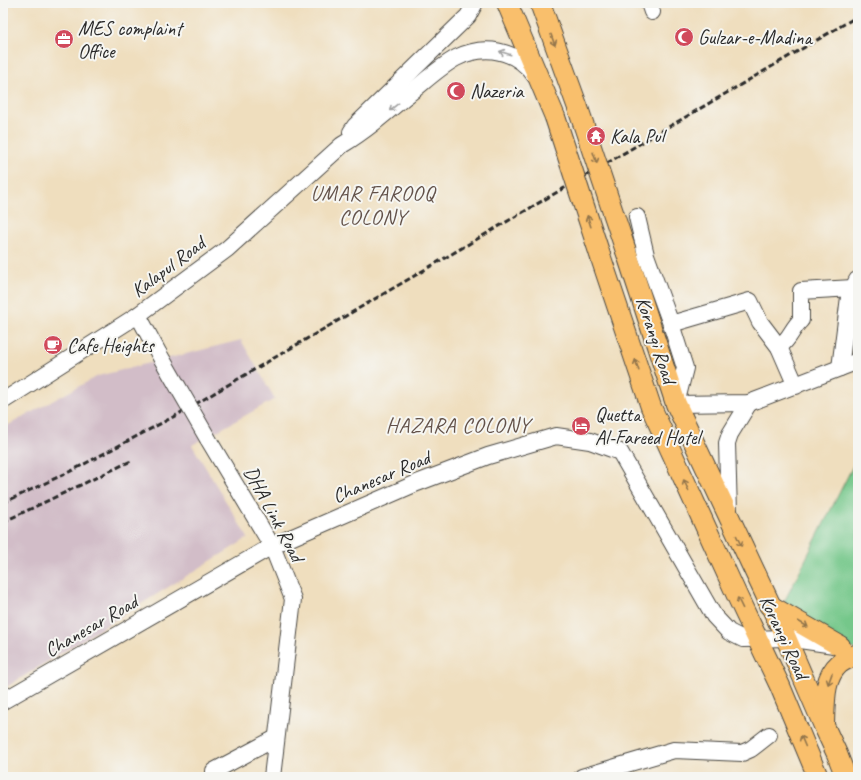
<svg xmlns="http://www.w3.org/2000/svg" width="861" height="780" viewBox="0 0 861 780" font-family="Caveat,sans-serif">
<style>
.industrial{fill:#d2bdc8}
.green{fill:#75c78a;stroke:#50795a}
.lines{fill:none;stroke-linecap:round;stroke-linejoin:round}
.minor-casing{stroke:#484641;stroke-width:18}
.major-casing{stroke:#484641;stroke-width:22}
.minor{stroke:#fff;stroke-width:16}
.major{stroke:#f9bf6c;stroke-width:20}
.rail{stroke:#2b2b2b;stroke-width:3;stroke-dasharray:6 3;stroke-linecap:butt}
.minor-bridge-casing{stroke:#484641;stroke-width:18;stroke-linecap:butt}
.major-bridge-casing{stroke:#484641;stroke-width:22;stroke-linecap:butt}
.minor-bridge{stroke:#fff;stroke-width:16}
.major-bridge{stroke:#f9bf6c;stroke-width:20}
.oneway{stroke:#92754c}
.oneway2{stroke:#a0a0a0}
.labels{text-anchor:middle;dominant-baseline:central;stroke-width:4;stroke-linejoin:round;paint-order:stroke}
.poi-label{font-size:20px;fill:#2b2b2b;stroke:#f6f6f2;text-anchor:start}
.street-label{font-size:20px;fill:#2b2b2b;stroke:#f6f6f2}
.neighbourhood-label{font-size:21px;letter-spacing:1px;fill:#63524a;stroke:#f6f6f2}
</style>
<rect width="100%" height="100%" fill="#f6f6f2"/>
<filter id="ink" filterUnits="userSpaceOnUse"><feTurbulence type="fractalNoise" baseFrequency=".025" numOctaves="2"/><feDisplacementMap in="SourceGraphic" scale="8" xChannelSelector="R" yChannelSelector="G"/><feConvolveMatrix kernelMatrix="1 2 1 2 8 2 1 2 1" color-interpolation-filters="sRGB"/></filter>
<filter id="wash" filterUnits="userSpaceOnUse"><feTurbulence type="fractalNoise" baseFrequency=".012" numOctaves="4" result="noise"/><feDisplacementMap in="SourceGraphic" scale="16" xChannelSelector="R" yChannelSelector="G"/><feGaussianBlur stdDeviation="0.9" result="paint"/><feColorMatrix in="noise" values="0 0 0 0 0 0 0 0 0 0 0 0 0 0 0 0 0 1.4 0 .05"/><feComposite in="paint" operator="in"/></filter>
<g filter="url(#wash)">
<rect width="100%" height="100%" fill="#efdebe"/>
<path class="industrial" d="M241,340L275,399L192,445L248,538L3,689V428L98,376Z"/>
<path class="green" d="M858,456V650L829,642L780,610Z"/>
</g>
<g filter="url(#ink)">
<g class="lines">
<defs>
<g id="minor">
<path d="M649,3L652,12"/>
<path d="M351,132L355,126L468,16L475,3"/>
<path d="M637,217L646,255L671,324L750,301L760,322L779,347L796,386"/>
<path d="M138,315L159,354"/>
<path d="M671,324L685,368L676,404L749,403L858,361"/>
<path d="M779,347C791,338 792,328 801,320V291L853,288"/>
<path d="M840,368L849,297L857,280"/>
<path d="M3,401L138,315L227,249L342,145C365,131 385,114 405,97C422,84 438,68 456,58C484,44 516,49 535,76"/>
<path d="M208,439L272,546L293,599L272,777"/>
<path d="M729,513L727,443L730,434L749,403"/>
<path d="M3,701L272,546L417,483L488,456L556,436L590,441L620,452L714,616L729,632L743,639L786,638L834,645"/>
<path d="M214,777V771L276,738"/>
<path d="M582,777L674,750L742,753L751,749L769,735"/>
</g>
<g id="major">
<path d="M507,3L555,117"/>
<path d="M540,3L578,108"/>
<path d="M626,251L676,404L786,638L824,726L837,754L846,777"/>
<path d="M601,258L651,407L739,600L780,686L818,777"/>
<path d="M769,605L840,646"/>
<path d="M824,723C825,704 823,678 839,664C844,660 852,657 858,654"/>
</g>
</defs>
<use href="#minor" class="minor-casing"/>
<use href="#major" class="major-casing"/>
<use href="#minor" class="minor"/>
<use href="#major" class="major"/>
<g class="rail">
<path d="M3,503L73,470L175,416L858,16"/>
<path d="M3,522L131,461"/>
</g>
<defs>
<path id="minor-bridge" d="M159,354L208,439"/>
<g id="major-bridge">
<path d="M578,108L626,251"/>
<path d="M555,117L601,258"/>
</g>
</defs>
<use href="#minor-bridge" class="minor-bridge-casing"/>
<use href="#major-bridge" class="major-bridge-casing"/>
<use href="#minor-bridge" class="minor-bridge"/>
<use href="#major-bridge" class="major-bridge"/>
</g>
<defs><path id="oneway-shaft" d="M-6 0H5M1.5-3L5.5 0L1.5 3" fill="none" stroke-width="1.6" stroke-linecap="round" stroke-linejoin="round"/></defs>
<g class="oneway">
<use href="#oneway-shaft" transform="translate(553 40) rotate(70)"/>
<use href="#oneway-shaft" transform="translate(595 158) rotate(71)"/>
<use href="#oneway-shaft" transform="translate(589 221) rotate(-108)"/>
<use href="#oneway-shaft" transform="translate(637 365) rotate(-108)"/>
<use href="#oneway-shaft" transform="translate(686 485) rotate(-115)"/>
<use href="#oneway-shaft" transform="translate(739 541) rotate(65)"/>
<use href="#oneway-shaft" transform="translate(740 603) rotate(-116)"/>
<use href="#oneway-shaft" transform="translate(803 624) rotate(30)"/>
<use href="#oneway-shaft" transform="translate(830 679) rotate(110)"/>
<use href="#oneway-shaft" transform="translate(803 741) rotate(-113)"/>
</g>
<g class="oneway2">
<use href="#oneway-shaft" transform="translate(505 53) rotate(-163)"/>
<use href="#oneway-shaft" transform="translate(394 107) rotate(141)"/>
</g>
</g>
<defs>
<symbol id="mosque-disc" viewBox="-11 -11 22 22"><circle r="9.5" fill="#d1495b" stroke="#f6f6f2"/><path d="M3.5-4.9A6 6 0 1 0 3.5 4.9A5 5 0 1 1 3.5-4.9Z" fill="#fff"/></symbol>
<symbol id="office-disc" viewBox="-11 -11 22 22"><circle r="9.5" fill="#d1495b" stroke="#f6f6f2"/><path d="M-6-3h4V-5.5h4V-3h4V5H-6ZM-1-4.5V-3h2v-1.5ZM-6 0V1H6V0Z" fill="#fff"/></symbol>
<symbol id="temple-disc" viewBox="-11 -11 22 22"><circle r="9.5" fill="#d1495b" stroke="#f6f6f2"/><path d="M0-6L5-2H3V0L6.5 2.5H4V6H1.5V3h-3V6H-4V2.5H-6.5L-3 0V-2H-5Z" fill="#fff"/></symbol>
<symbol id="cafe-disc" viewBox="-11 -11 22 22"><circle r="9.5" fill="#d1495b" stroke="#f6f6f2"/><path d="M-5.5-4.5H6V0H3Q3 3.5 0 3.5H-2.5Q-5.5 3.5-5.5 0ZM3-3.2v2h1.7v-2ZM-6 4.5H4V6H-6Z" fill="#fff"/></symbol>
<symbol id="hotel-disc" viewBox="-11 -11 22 22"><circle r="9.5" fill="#d1495b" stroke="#f6f6f2"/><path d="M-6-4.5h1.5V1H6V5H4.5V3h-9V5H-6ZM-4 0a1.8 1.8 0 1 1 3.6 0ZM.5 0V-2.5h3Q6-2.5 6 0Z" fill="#fff"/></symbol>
</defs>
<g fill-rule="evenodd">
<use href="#mosque-disc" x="673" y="26" width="22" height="22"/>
<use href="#office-disc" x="53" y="28" width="22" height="22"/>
<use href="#mosque-disc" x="445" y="80" width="22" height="22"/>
<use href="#temple-disc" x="585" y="125" width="22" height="22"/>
<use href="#cafe-disc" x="42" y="334" width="22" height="22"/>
<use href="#hotel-disc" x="570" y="415" width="22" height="22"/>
</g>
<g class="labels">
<g class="poi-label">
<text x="78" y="28">MES complaint<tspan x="78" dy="23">Office</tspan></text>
<text x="698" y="37">Gulzar-e-Madina</text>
<text x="470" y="91">Nazeria</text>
<text x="610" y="136">Kala Pul</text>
<text x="67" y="345">Cafe Heights</text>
<text x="595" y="414">Quetta<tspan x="595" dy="23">Al-Fareed Hotel</tspan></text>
</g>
<g class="street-label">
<text transform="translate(168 267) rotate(-37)">Kalapul Road</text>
<text transform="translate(656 340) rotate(72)">Korangi Road</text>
<text transform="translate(381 477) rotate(-23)">Chanesar Road</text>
<text transform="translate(274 514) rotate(62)">DHA Link Road</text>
<text transform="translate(91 626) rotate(-30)">Chanesar Road</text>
<text transform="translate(784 637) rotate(65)">Korangi Road</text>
</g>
<g class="neighbourhood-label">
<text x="373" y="193">UMAR FAROOQ<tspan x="373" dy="24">COLONY</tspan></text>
<text x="458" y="425">HAZARA COLONY</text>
</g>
</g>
<rect width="861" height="780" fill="none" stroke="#f6f6f2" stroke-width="16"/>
</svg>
